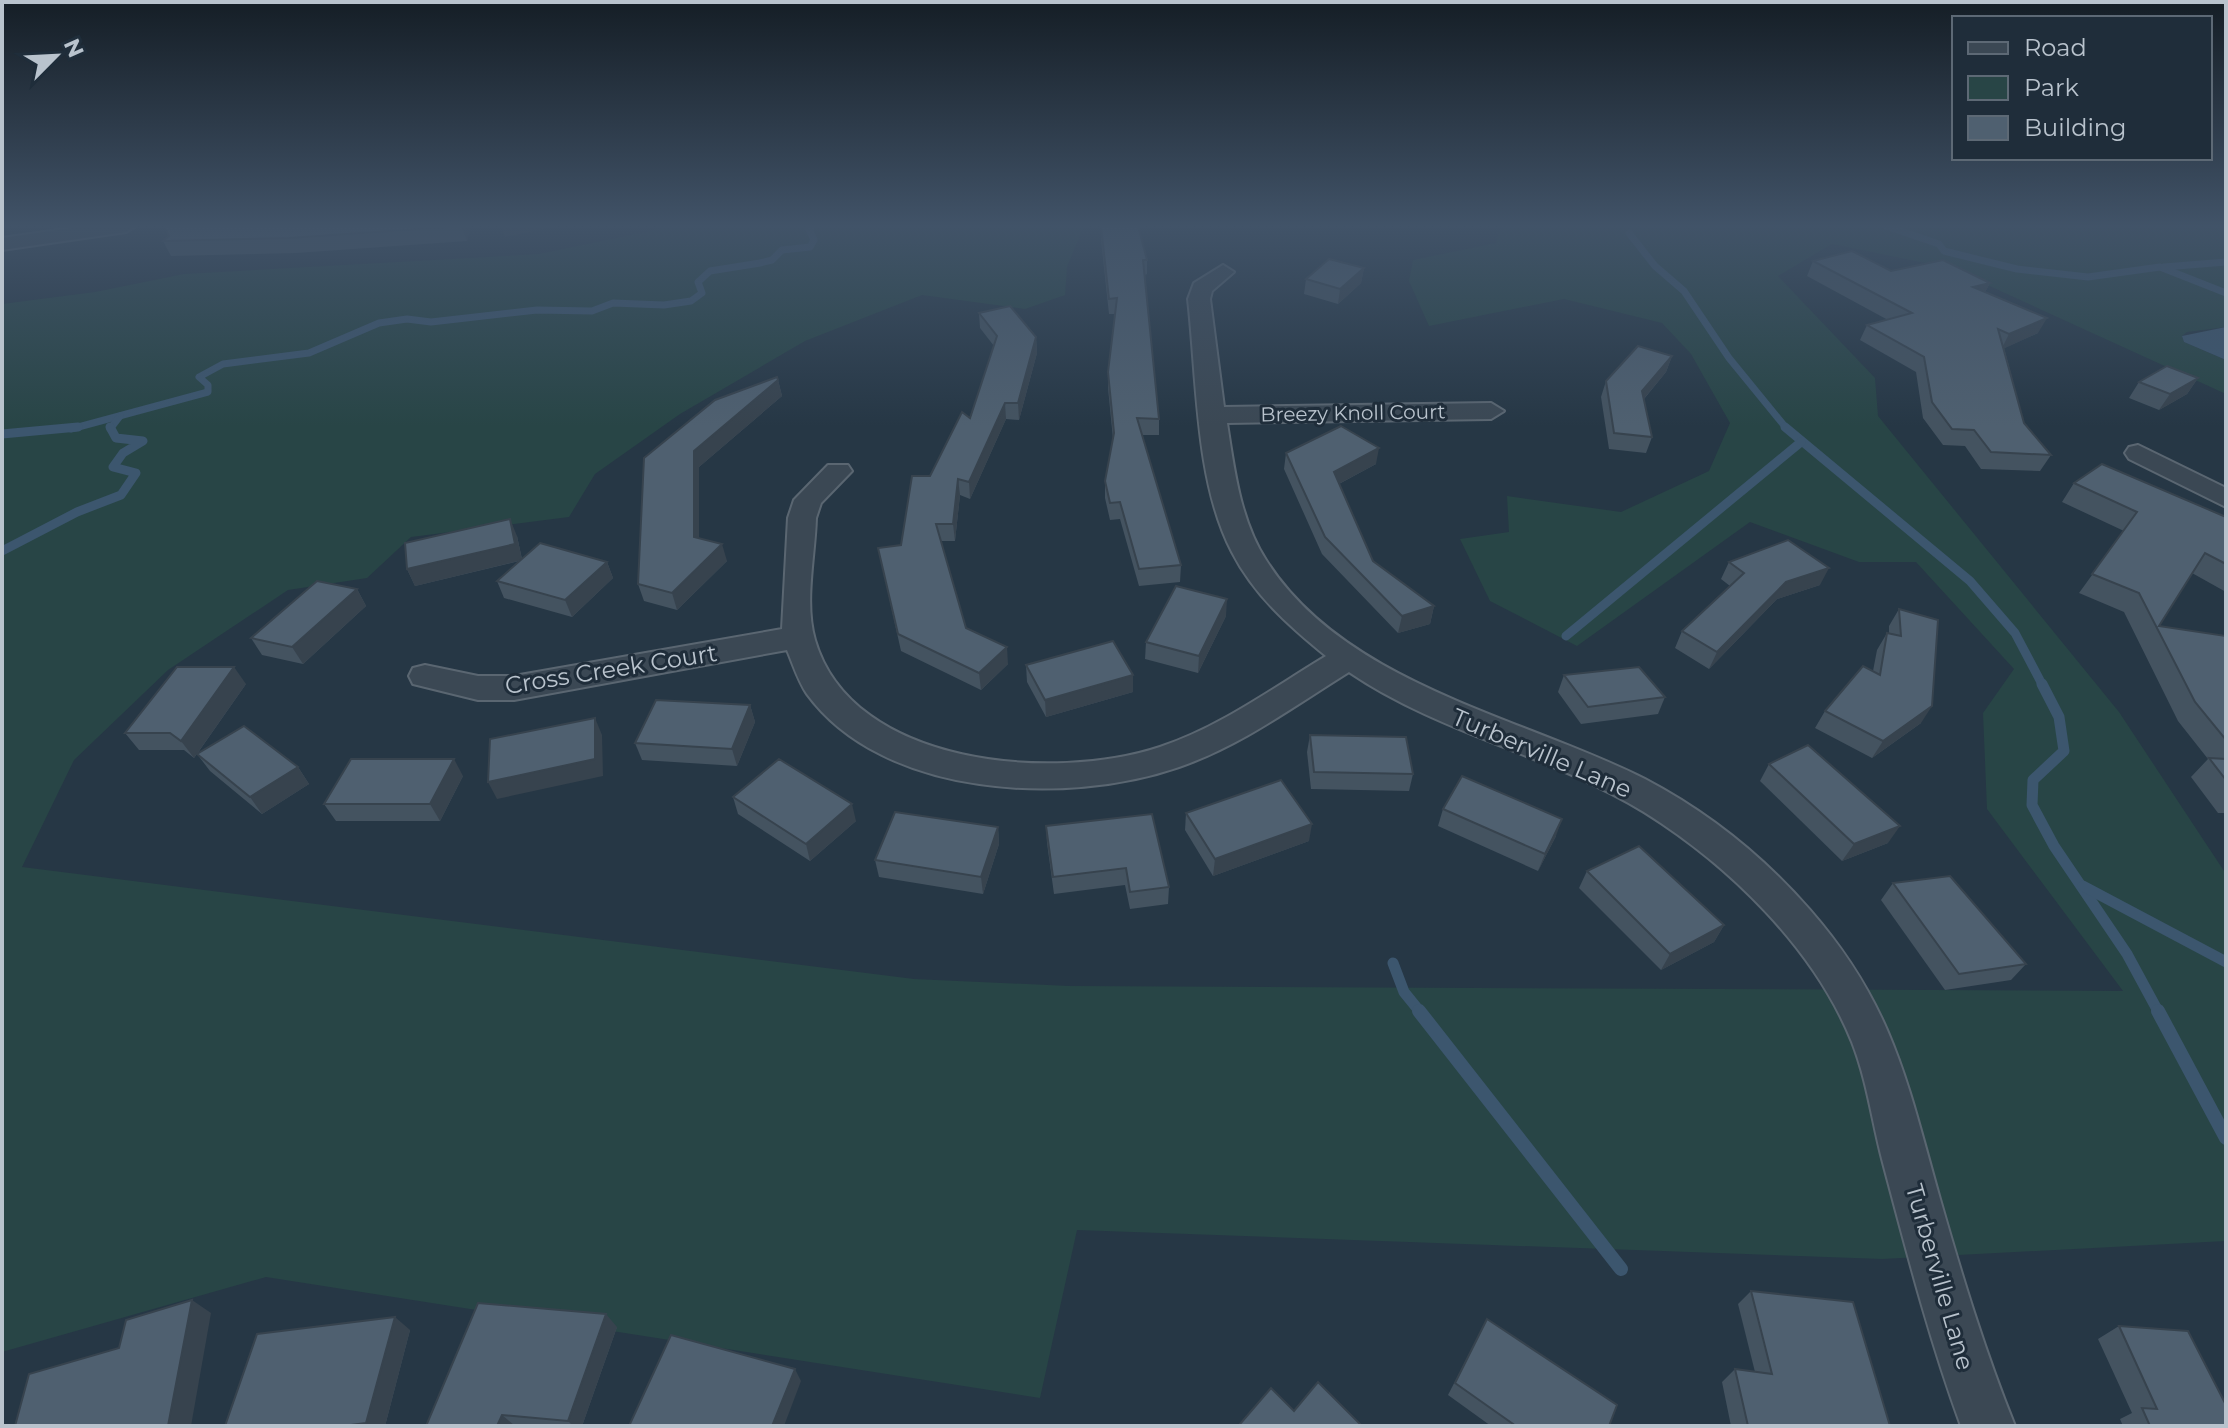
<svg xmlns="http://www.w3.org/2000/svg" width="2228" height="1428" viewBox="0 0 2228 1428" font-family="Montserrat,sans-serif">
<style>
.green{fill:#284546}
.water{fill:#3c566e}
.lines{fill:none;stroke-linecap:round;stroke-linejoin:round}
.stream-far3{stroke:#3c566e;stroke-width:7}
.stream-far2{stroke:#3c566e;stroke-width:9}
.stream-far1{stroke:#3c566e;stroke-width:11}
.stream{stroke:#3c566e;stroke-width:14}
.minor-casing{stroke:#5a6671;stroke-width:4}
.minor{fill:#3b4854;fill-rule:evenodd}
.wall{fill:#445360}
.shaded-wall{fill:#37434e}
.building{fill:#4f6070;stroke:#37434e;stroke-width:2}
.labels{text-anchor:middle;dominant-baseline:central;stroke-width:6;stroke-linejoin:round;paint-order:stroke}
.far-street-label{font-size:20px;fill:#b9c3cd;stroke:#1f2d3a}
.street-label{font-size:24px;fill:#b9c3cd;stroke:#1f2d3a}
</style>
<rect width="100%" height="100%" fill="#263745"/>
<path class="green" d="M663,226H1084L1067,267L1065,295L1025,309L922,295L805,341L680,414L595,474L569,517L411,537L367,578L288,590L168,670L74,760L22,867L914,979L1069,986L2123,991L1987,809L1983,713L2014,669L1916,562H1859L1750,522L1577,646L1490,601L1460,539L1509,532L1507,496L1621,512L1709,471L1730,423L1691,354L1662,323L1564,299L1429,326L1409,281L1413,260L1496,243L1501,226H2226V327L2187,332L2182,336L2184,342L2226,360V394L1950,268L1832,244L1778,276L1875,378L1878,416L2119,712L2226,874V1241L1882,1259L1077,1230L1040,1398L266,1277L2,1352V304L95,292L184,274L539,254L655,230Z"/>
<path class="water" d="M2226,327V360L2184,342L2182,336Z"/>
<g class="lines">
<g class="stream-far3">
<path d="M1886,226L1939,244L1944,251L2017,269L2088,277L2160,267L2226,293"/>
<path d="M1629,233L1655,266L1684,291L1729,358L1787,429"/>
<path d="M2164,267L2226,262"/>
<path d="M71,429L208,392V385L199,377L223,364L309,353L379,323L407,319L431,322L537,310L592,311L613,303L664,305L691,301L702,293L698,282L710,271L760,263L772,260L782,250L810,247L814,240L809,229L812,226"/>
<path d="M110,429L120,416"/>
</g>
<g class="stream-far2">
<path d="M1785,427L1970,581L2015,633L2043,686"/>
<path d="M2,434L78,427"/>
<path d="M2,551L77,512L121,495L136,473L113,467L123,453L143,441L116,438L110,427"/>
<path d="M1566,636L1801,442"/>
</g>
<g class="stream-far1">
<path d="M2042,684L2059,717L2064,751L2033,780L2032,805L2054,846L2127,954L2159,1013"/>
<path d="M2083,886L2226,962"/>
<path d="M1393,963L1404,992L1421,1013"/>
</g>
<g class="stream">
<path d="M1419,1011L1621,1269"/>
<path d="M2158,1011L2226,1138"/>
</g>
<defs>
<g id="minor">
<path d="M86,226H136L126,232L2,250V238Z"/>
<path d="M1223,265L1234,272L1212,291L1210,299L1224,407L1491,403L1504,411L1491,419L1227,423C1234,468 1240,520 1266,560C1344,684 1522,717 1645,779C1708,812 1763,856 1810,910C1893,1005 1907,1082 1940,1199C1962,1276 1985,1352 2015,1426H1961C1929,1339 1906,1249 1882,1159C1872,1121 1867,1080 1852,1042C1814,948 1729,865 1644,812C1551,755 1440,734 1349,672C1294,706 1241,746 1179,767C1067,806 883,798 807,694C798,681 793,664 787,650L514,700H478L413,684L409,676L413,668L425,665L478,676H514L782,629L788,518L794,500L828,465H848L852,471L821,503L816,518C815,556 804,603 815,640C852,767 1055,782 1160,747C1220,727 1273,688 1326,656C1289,626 1254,595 1232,552C1195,482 1197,377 1188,299L1194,283Z"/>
<path d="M2138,445L2226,488V507L2129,459L2125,453L2129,447Z"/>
</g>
</defs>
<use href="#minor" class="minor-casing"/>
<use href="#minor" class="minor"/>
</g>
<g class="wall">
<path d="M164,226H471L467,241L296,253L171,256L163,241L169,236Z"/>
<path d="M1101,226L1147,260V274L1145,275L1159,419V435H1142L1181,565L1180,582L1139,586L1120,519L1110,520L1105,498V481L1113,439L1108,388V372L1115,314H1109L1101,240Z"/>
<path d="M1813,261L1990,283L1985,292L2038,333L2004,348L2024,423L2051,455L2040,471L1981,469L1965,446L1943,445L1923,418L1916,372L1860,340L1867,325L1888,320L1807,276Z"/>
<path d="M1364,268L1361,283L1338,304L1304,294L1306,279Z"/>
<path d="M979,313L1036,337L1037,353L1019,420L1006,419L970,499L960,495L955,541H941L966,628L1008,664L981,690L901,651L878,548L901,545L930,476L970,418L994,346L980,328Z"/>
<path d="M1672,356L1666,372L1644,399L1652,437L1646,453L1609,449L1601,397L1606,381Z"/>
<path d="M2198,378L2187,394L2159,410L2129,398L2139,382Z"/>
<path d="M778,380L782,396L699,467V538L727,561L677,610L644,601L638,584L644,458Z"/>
<path d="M1286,453L1376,464L1339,484L1373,561L1434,606L1430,624L1398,633L1322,554L1284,469Z"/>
<path d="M2074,483L2226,517V592L2192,573L2159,626L2226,636V813H2218L2191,777L2208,759L2178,721L2124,612L2079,593L2124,531L2062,502Z"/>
<path d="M517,536L522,559L607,562L613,578L572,617L504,598L497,581L519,561L415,586L407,569Z"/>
<path d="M1729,562L1820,585L1777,599L1709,669L1675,648L1682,631L1730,586L1721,579Z"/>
<path d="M357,589L366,606L303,664L262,655L251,638Z"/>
<path d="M1899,609L1921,723L1872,758L1815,728L1825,711L1873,671L1877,650L1887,633H1889V626Z"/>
<path d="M1226,616L1198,673L1145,659L1146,642Z"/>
<path d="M1026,665L1133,675V692L1046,717L1027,682Z"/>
<path d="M1564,675L1665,697L1658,714L1581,724L1558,692Z"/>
<path d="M246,684L197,754L298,767L309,784L262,814L210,771L197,754L194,758L184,750H139L125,733Z"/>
<path d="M750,705L755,722L737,766L642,760L635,743Z"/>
<path d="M1310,735L1413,774L1409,791L1311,789L1307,752Z"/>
<path d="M1769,764L1888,843L1842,861L1760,781Z"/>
<path d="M463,776L440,821H336L324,804Z"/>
<path d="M733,797L856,821L810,861L738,814Z"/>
<path d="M1443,809L1556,836L1538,871L1438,826Z"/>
<path d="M1186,813L1309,841L1213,876L1185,830Z"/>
<path d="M1046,826L1169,887L1168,904L1130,909L1125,885L1054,894L1047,843Z"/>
<path d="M998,827L999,844L983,894L879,877L875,860Z"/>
<path d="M1587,871L1724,925L1714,942L1661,970L1579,888Z"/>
<path d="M1893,883L2026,964L2011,980L1945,990L1881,900Z"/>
<path d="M1751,1291L1890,1426H1731L1722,1382L1735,1369L1755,1372L1738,1304Z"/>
<path d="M1487,1319L1609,1426H1491L1448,1395Z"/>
<path d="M2119,1326L2226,1426H2123L2120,1419L2132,1413L2098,1339Z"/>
<path d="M617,1327L582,1426H426Z"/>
<path d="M410,1330L385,1426H225Z"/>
</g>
<g class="shaded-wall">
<path d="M462,226H471L467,241L462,227Z"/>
<path d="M501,226H558L505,237Z"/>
<path d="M1364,268L1361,283L1338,304L1340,289Z"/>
<path d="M1990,283L1982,298L1973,287Z"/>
<path d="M2047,318L2038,333L2001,350L2009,334Z"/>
<path d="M1036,337L1037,353L1019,420L1018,403Z"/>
<path d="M1672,356L1666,372L1637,407L1642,391Z"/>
<path d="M2198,378L2187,394L2159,410L2170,394Z"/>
<path d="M778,380L782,396L699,467V554L694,537V451Z"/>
<path d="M1005,403L1006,419L970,499L969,482Z"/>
<path d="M1379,448L1376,464L1331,488L1334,472Z"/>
<path d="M958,479L960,495L955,541L953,524Z"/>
<path d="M510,519L517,536L522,560L415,586L407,569Z"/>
<path d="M722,544L727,561L677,610L672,593Z"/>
<path d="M607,562L613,578L572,617L565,600Z"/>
<path d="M1829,568L1820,585L1777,599L1709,669L1717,652L1786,582Z"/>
<path d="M357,589L366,606L303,664L292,647Z"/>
<path d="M1227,599L1226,616L1198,673L1199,656Z"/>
<path d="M1434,606L1430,624L1398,633L1402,616Z"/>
<path d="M1007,647L1008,664L981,690L979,673Z"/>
<path d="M234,667L246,684L194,758L181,741Z"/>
<path d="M1133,675V692L1046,717L1045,700Z"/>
<path d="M750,705L755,722L737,766L732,749Z"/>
<path d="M1932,706L1921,723L1872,758L1883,741Z"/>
<path d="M595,718L602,735L603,776L497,799L488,782Z"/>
<path d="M454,759L463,776L440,821L430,804Z"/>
<path d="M298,767L309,784L262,814L250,797Z"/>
<path d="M852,804L856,821L810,861L806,844Z"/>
<path d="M1562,819L1556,836L1538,871L1545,854Z"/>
<path d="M1312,824L1309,841L1213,876L1215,859Z"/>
<path d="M1900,826L1888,843L1842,861L1854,844Z"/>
<path d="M998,827L999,844L983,894L981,877Z"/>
<path d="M1724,925L1714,942L1661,970L1670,954Z"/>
<path d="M192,1300L211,1313L191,1426H168Z"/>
<path d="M606,1314L617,1327L582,1426H573L568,1421Z"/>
<path d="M395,1317L410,1330L385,1426H370L366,1423Z"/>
<path d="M795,1369L801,1381L784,1426H772Z"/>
<path d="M502,1415L515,1426H497Z"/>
</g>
<g class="building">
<path d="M164,226H462L289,238L163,241L169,236Z"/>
<path d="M1101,226H1138L1147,260H1143L1159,419L1137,418L1181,565L1139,569L1120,502L1110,503L1105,481L1114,433L1108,372L1117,298L1109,299Z"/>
<path d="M1852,251L1891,271L1943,260L1990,283L1973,287L2047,318L2009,334L1998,329L2024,423L2051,455L1991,452L1974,430L1952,429L1932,402L1924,357L1867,325L1912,313L1813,261Z"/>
<path d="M1329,259L1364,268L1340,289L1306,279Z"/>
<path d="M1010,306L1036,337L1018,403H1005L969,482L958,479L953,524H936L966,628L1007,647L979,673L898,634L878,548L901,545L912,476H930L962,412L970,418L997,336L979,313Z"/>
<path d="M1638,346L1672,356L1642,391L1652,437L1614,433L1606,381Z"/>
<path d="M2167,366L2198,378L2170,394L2139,382Z"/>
<path d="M777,377L778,380L694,451V537L722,544L672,593L638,584L644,458L715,400Z"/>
<path d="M1341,426L1379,448L1334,472L1373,561L1434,606L1402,616L1325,537L1286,453Z"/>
<path d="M2102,464L2226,517V564L2205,553L2159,626L2226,636V740L2195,702L2139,593L2092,574L2137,512L2074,483Z"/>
<path d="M510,519L515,544L407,569L405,543Z"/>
<path d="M1788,540L1829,568L1786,582L1717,652L1682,631L1744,573L1729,562Z"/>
<path d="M540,543L607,562L565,600L497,581Z"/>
<path d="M317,581L357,589L292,647L251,638Z"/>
<path d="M1176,586L1227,599L1199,656L1146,642Z"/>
<path d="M1899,609L1938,620L1932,706L1883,741L1825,711L1863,666L1880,675L1887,633L1901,636Z"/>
<path d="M1113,641L1133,675L1045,700L1026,665Z"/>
<path d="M177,667H234L181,741L170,733H125Z"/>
<path d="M1639,667L1665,697L1588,707L1564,675Z"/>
<path d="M656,700L750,705L732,749L635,743Z"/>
<path d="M595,718V759L488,782L490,739Z"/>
<path d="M244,726L298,767L250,797L197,754Z"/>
<path d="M1310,735L1406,737L1413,774L1314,772Z"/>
<path d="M1808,745L1900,826L1854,844L1769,764Z"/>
<path d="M2209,758L2226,759V780Z"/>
<path d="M351,759H454L430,804H324Z"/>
<path d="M779,759L852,804L806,844L733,797Z"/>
<path d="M1462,776L1562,819L1545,854L1443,809Z"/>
<path d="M1281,780L1312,824L1215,859L1186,813Z"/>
<path d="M895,812L998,827L981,877L875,860Z"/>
<path d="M1152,814L1169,887L1130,892L1126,868L1053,877L1046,826Z"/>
<path d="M1639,846L1724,925L1670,954L1587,871Z"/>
<path d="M1950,876L2026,964L1959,974L1893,883Z"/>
<path d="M1751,1291L1853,1302L1890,1426H1748L1735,1369L1772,1374Z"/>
<path d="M192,1300L168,1426H15L29,1374L119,1348L126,1320Z"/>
<path d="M478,1303L606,1314L568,1421L502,1415L497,1426H426Z"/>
<path d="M395,1317L366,1423L343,1426H225L257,1334Z"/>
<path d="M1487,1319L1617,1405L1609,1426H1516L1455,1383Z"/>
<path d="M2119,1326L2188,1331L2226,1405V1426H2150L2142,1408L2157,1409Z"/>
<path d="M671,1335L795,1369L772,1426H629Z"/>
<path d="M1318,1382L1362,1426H1242L1240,1424L1271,1388L1294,1411Z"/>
</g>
<linearGradient id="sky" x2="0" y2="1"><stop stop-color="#151e26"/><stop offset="0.53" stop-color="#415368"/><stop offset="1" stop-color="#415368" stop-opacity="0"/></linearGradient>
<rect width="2228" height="426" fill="url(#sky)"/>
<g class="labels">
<g class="far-street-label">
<text transform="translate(1353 413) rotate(-1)">Breezy Knoll Court</text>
</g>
<g class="street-label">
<text transform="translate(611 669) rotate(-9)">Cross Creek Court</text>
<text transform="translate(1542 753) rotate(23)">Turberville Lane</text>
<text transform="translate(1940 1277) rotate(74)">Turberville Lane</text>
</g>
</g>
<rect width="2228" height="1428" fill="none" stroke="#b9c3cd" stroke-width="8"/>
<rect x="1952" y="16" width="260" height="144" fill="#1f2d3a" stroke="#5d6975" stroke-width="2"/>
<rect x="1968" y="42" width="40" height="12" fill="#3b4854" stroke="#5d6975" stroke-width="2"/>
<text x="2024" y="56" font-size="24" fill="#b9c3cd">Road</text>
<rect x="1968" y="76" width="40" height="24" fill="#284546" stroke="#5d6975" stroke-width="2"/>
<text x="2024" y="96" font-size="24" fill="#b9c3cd">Park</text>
<rect x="1968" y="116" width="40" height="24" fill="#4f6070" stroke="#5d6975" stroke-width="2"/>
<text x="2024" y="136" font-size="24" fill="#b9c3cd">Building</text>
<g transform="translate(56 56) rotate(66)" stroke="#1f2d3a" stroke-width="6" paint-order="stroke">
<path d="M0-6L14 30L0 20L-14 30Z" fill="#b9c3cd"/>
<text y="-12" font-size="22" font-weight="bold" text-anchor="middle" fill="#b9c3cd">N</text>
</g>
</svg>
